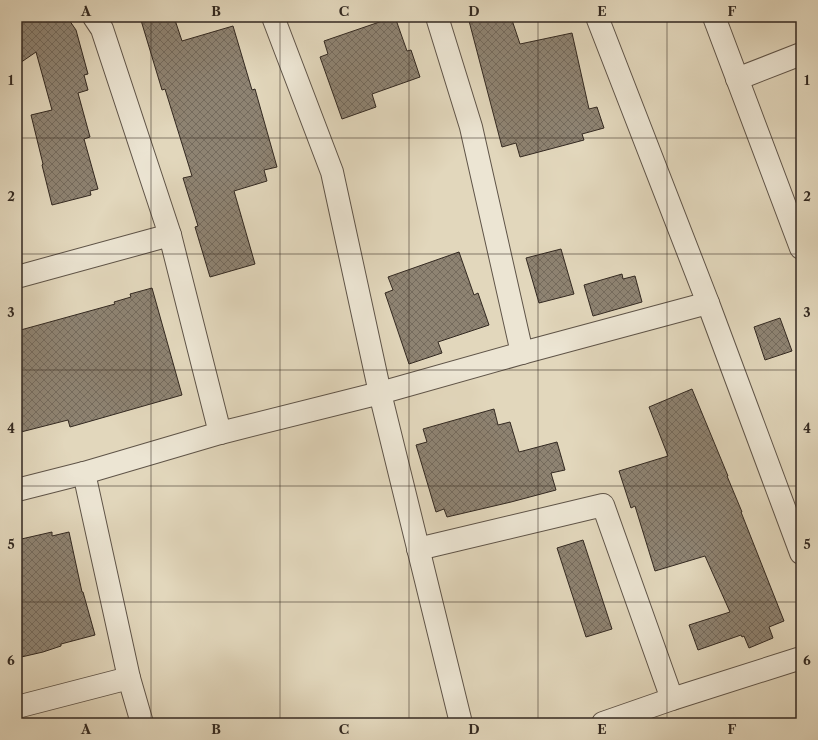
<svg xmlns="http://www.w3.org/2000/svg" width="818" height="740" viewBox="0 0 818 740" font-family="'Libre Caslon Text',serif">
<style>
.building{fill:url(#building-cross-hatch);stroke:#332921}
.lines{fill:none;stroke-linecap:round;stroke-linejoin:round}
.minor-casing{stroke:#5f5448;stroke-width:24}
.minor{stroke:#ece5d3;stroke-width:22}
.grid{fill:none;stroke:#332921;stroke-width:1;stroke-opacity:0.55}
.neatline{fill:none;stroke:#332921;stroke-width:1.5}
.grid-label{font-size:13px;text-anchor:middle;font-weight:bold;fill:#332921}
</style>
<defs>
<pattern id="building-cross-hatch" width="8" height="8" patternUnits="userSpaceOnUse"><rect width="8" height="8" fill="#8e8372"/><path d="M0 0l8 8M0 8l8-8" fill="none" stroke="#756b5d"/></pattern>
</defs>
<rect width="100%" height="100%" fill="#e2d7bc"/>
<filter id="stains"><feTurbulence type="fractalNoise" baseFrequency=".005" numOctaves="4"/><feColorMatrix values="0 0 0 0 .2 0 0 0 0 .09 0 0 0 0 .02 0 0 0 .5 -.17"/></filter>
<radialGradient id="worn" r=".72"><stop offset=".6" stop-color="#630" stop-opacity="0"/><stop offset="1" stop-color="#630" stop-opacity=".3"/></radialGradient>
<g class="building">
<path d="M17,17H67L76,30L88,74L84,75L88,90L78,93L90,137L84,139L98,189L90,191L91,195L52,205L42,165L43,164L31,115L52,110L36,52L17,65Z"/>
<path d="M140,17H174L182,41L233,26L252,90L255,89L277,167L264,170L267,181L234,191L255,264L210,277L195,227L198,226L183,178L192,176L165,89L162,90Z"/>
<path d="M394,17H395L407,51L411,50L420,77L372,94L376,107L342,119L320,57L328,54L324,41Z"/>
<path d="M468,17H511L520,44L572,33L589,109L597,107L604,128L582,134L584,140L520,157L516,143L502,147Z"/>
<path d="M561,249L574,294L539,303L526,258Z"/>
<path d="M459,252L474,295L478,293L489,325L438,342L442,353L409,364L385,293L393,290L388,277Z"/>
<path d="M622,274L623,279L635,276L642,302L593,316L584,285Z"/>
<path d="M152,288L182,395L70,427L68,420L17,433V331L115,304L114,302L131,297L130,294Z"/>
<path d="M780,318L792,351L765,360L754,327Z"/>
<path d="M692,389L728,476H727L742,512H741L784,621L769,627L773,638L749,648L744,636L742,637L741,635L698,650L689,625L730,612L705,556L655,571L635,506L631,508L619,471L668,456L649,407Z"/>
<path d="M494,409L498,425L510,422L519,452L557,442L565,470L551,473L556,490L511,502L447,517L444,509L436,512L416,445L427,442L423,429Z"/>
<path d="M52,532V536L69,532L82,592H83L95,635L61,644V646L43,652L17,658V540Z"/>
<path d="M583,540L612,629L586,637L557,548Z"/>
</g>
<g class="lines">
<defs>
<g id="minor">
<path d="M94,17L102,29L170,235L220,433"/>
<path d="M273,17L332,172L380,393L461,723"/>
<path d="M437,17L471,127L522,353"/>
<path d="M597,17L708,303"/>
<path d="M714,17L801,248"/>
<path d="M737,79L801,54"/>
<path d="M17,277L170,235"/>
<path d="M84,473L129,678L142,723"/>
<path d="M17,490L84,473L220,433L380,393L522,353L708,303L801,553"/>
<path d="M418,549L603,505L672,699"/>
<path d="M17,707L129,678"/>
<path d="M603,723L672,699L801,658"/>
</g>
</defs>
<use href="#minor" class="minor-casing"/>
<use href="#minor" class="minor"/>
</g>
<path class="grid" d="M151,17V723M280,17V723M409,17V723M538,17V723M667,17V723M17,138H801M17,254H801M17,370H801M17,486H801M17,602H801"/>
<rect width="818" height="740" fill="none" stroke="#e2d7bc" stroke-width="44"/>
<rect x="22" y="22" width="774" height="696" class="neatline"/>
<g class="grid-label">
<text x="86" y="16">A</text>
<text x="216" y="16">B</text>
<text x="344" y="16">C</text>
<text x="474" y="16">D</text>
<text x="602" y="16">E</text>
<text x="732" y="16">F</text>
<text x="11" y="85">1</text>
<text x="807" y="85">1</text>
<text x="11" y="201">2</text>
<text x="807" y="201">2</text>
<text x="11" y="317">3</text>
<text x="807" y="317">3</text>
<text x="11" y="433">4</text>
<text x="807" y="433">4</text>
<text x="11" y="549">5</text>
<text x="807" y="549">5</text>
<text x="11" y="665">6</text>
<text x="807" y="665">6</text>
<text x="86" y="734">A</text>
<text x="216" y="734">B</text>
<text x="344" y="734">C</text>
<text x="474" y="734">D</text>
<text x="602" y="734">E</text>
<text x="732" y="734">F</text>
</g>
<rect width="100%" height="100%" filter="url(#stains)"/>
<rect width="100%" height="100%" fill="url(#worn)"/>
</svg>
